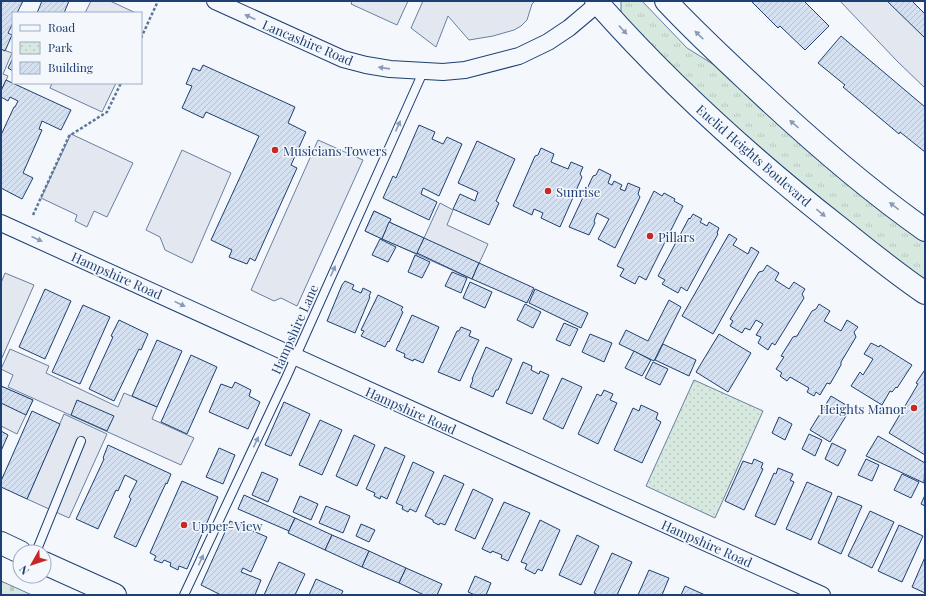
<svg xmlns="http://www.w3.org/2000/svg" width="926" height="596" viewBox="0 0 926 596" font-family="'Playfair Display',serif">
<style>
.grass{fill:url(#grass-tufts);stroke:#687fa3}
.cemetery{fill:url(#cemetery-stones);stroke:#687fa3}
.park{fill:url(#park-dots);stroke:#687fa3}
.parking{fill:#e3e8f0;stroke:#687fa3}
.building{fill:url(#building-hatch);stroke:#1d3f73}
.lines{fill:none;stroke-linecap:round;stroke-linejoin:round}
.service-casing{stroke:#1d3f73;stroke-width:10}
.minor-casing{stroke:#1d3f73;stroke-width:18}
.secondary-casing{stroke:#1d3f73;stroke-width:24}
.primary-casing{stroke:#1d3f73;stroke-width:24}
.path{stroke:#5e769c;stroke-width:2.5;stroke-dasharray:3 2;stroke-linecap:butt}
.service{stroke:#f4f7fb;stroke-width:8}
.minor{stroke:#f4f7fb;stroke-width:16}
.secondary{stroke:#f4f7fb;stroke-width:22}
.primary{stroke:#f4f7fb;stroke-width:22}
.oneway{fill:#889bb7}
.poi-dot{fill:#c62828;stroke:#f4f7fb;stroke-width:1.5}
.labels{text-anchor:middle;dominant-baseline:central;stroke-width:3;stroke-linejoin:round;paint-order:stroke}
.street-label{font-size:13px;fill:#1d3f73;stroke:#f4f7fb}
.poi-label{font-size:13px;fill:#1d3f73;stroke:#f4f7fb;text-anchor:start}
</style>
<defs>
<pattern id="grass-tufts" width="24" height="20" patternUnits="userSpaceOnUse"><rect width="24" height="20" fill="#d7e8df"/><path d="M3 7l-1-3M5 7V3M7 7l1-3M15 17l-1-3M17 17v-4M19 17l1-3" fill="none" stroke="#b8c8c3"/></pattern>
<pattern id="cemetery-stones" width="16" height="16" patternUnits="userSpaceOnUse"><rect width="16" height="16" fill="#d7e8df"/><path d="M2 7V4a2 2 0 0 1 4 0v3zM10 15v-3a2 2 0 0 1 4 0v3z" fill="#b8c8c3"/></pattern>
<pattern id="park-dots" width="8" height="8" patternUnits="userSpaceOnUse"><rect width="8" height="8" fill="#d7e8df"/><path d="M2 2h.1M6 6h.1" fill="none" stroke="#b8c8c3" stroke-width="1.8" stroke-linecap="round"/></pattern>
<pattern id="building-hatch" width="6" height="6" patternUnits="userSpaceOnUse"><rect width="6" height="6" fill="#d5e0f0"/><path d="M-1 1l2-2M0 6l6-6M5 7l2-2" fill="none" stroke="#b6c1d1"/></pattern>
</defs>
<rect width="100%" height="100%" fill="#f4f7fb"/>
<path class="grass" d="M621,1H642L687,48L716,66L902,226L925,242V282L824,204L697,93L621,15Z"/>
<path class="cemetery" d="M1,581L32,595H1Z"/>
<path class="park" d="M694,380L763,411L715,518L646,486Z"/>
<g class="parking">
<path d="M91,1H110L136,13H85Z"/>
<path d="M352,1H408L397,25L351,4Z"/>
<path d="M423,1H535L532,4L527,20L521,26L514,30L493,36L469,40L448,16L436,47L411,28Z"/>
<path d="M840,1H912L925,14V88L897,61Z"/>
<path d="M1,49L12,53L3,74L8,76L1,91Z"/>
<path d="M52,83H116L102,112L50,88Z"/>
<path d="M71,134L133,163L107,217L94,211L87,227L75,221L77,215L41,198Z"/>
<path d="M318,140L363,160L297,306L281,298L274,301L251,290Z"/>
<path d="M182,150L231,173L192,263L165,250L160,237L146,230Z"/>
<path d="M440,203L453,210L447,225L488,244L472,279L365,231L374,211L391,219L389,222L424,238Z"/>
<path d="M5,273L34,285L1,360V283Z"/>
<path d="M10,349L49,366L46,373L118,407L124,393L157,407L152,419L194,438L181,465L8,387L13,375L1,369Z"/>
<path d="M1,386L33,400L17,434L1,426Z"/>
<path d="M64,414L107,434L69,518L27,499Z"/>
</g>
<g class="building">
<path d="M1,1H23L17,13H13V23L8,33L12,35L5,51L1,49Z"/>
<path d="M42,1H69L64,13H37Z"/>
<path d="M751,1H804L829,26L805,50L780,26L778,28Z"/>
<path d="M887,1H912L925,14V38Z"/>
<path d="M841,36L925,107V152L900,132L899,134L843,87L845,85L818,63Z"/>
<path d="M13,58V71L8,68Z"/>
<path d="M203,65L295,107L288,123L306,132L291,165L297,168L255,261L250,258L247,264L229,257L232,250L211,240L259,136L206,112L203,118L182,108L192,86L186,84L193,68L200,71Z"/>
<path d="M6,80L71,110L61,130L42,121L39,129L42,130L23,173L33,178L22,199L1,188V135L14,107H15L18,101L10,97L8,101L1,97V91Z"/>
<path d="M419,125L435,132L432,139L443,144L447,137L462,144L439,196L423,188L421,194L437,202L429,220L383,198L393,176L396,178Z"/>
<path d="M477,141L515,159L496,201L499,203L489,225L453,209L460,194L475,201L478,192L458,183Z"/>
<path d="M541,148L554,154L551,162L568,169L571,162L583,167L580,174L582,177L560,227L541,218L543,213L534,209L532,215L513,206L535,156L538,155Z"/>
<path d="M599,169L611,175L608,183L612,185L614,181L622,185L620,189L625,191L628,183L640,188L638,194L640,197L615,248L598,239L609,219L597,213L594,221L595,223L589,235L569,227L593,176L596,175Z"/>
<path d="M654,191L662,196L664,193L675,199L674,201L683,206L646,280L639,276L635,284L620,276L624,269L617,266Z"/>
<path d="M374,211L391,219L382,239L365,231Z"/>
<path d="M693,214L702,219L700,222L707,226L709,222L719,228L717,233L718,234L687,291L681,287L678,293L662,284L665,280L658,276L689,218L690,219Z"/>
<path d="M389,222L424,238L417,254L382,239Z"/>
<path d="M729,234L737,239L733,245L748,254L751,247L759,252L713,334L682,316Z"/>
<path d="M424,238L479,263L472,279L417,253Z"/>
<path d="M380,239L396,247L388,262L372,255Z"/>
<path d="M415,255L430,262L422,278L408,272Z"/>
<path d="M479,263L534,288L527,303L472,279Z"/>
<path d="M767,265L779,273L775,280L789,289L794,282L805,289L802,294L804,298L775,345L772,343L768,350L758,343L761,337L756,335L763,324L756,320L750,330L745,328L742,333L730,326L733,321L730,319L759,272L763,271Z"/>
<path d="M452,272L467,278L461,293L445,286Z"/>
<path d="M345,281L354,285L352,289L361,293L363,288L371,292L369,296L370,297L355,333L327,321L342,285Z"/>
<path d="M470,282L492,292L485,308L463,298Z"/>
<path d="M45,289L71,301L45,359L19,347Z"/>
<path d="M535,289L588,313L581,328L529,303Z"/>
<path d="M378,295L403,307L401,310L403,312L389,342L388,341L385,347L361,336L364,331L361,330Z"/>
<path d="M669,300L681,307L654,361L619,344L626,330L648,341Z"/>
<path d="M525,304L541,312L533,328L517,320Z"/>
<path d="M819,304L830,311L824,321L841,331L847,320L858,327L854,332L856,337L841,362V365L830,384L827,383L820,395L816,392L814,396L807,392L809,388L790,377L787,381L780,376L782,373L776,369L784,357L781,356L793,337L797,336L812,311L816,309Z"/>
<path d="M83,305L110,317L80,384L52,372Z"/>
<path d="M412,315L439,327L423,363L414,359L413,361L404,357L405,354L396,350Z"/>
<path d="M119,320L148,334L141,350L139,349L114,401L89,389L113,337L111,336Z"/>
<path d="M564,323L578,329L570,346L556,340Z"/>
<path d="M461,327L471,331L469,336L479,340L460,381L438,372L457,331H459Z"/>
<path d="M590,334L612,343L604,362L582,352Z"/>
<path d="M719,334L751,353L728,392L696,372Z"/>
<path d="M157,340L182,351L157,407L132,396Z"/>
<path d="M871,343L879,347L880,345L912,365L897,388L896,387L892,392L890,391L882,405L851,386L860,372L863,375L873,359L864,354Z"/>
<path d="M663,344L696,360L689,376L655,360Z"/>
<path d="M486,347L512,359L498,390H496L493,397L470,387L473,380L472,379Z"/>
<path d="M634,351L651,360L642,376L625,368Z"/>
<path d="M191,355L217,367L187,434L161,422Z"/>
<path d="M523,362L532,366L531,370L539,374L540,371L549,375L532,414L506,403Z"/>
<path d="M653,362L668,369L660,385L645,378Z"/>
<path d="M924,371L925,372V455L889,433L918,384L916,383Z"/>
<path d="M562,378L582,387L563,429L543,419Z"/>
<path d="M235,382L251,390L249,396L260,402L248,429L209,412L221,384L232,388Z"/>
<path d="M1,386L33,400L26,415L1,403Z"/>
<path d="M604,390L613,394L610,400L617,403L598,444L578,434L597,394L601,396Z"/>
<path d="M831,396L851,408L830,442L810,430Z"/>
<path d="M77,400L114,416L107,431L71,415Z"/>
<path d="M284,402L310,414L291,456L265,445Z"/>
<path d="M641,405L658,413L656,419L661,422L642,463L614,450L633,408L639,411Z"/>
<path d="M32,411L60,424L27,499L1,487V481Z"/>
<path d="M779,417L792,424L785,440L772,433Z"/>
<path d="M320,420L342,430L322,475L299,465Z"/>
<path d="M1,431L8,435L1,451Z"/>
<path d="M809,434L822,440L815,456L802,449Z"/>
<path d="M354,435L375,445L357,486L336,476Z"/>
<path d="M878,436L925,463L924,483L866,456Z"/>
<path d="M832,443L846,450L838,466L825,459Z"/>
<path d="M108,445L171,474L167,484L166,483L136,547L114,537L131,499L129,497L137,481L125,475L118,491L116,490L98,529L76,519L104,459L103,458Z"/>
<path d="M385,447L405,456L387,499L381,496L380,499L374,496L375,493L366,489Z"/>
<path d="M219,448L235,455L223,484L206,477Z"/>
<path d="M754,459L763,463L761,468L763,469L744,510L725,501L743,461L752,464Z"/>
<path d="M866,459L879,465L872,481L858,475Z"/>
<path d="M413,462L434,472L416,512L410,509L408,512L402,509L403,506L396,503Z"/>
<path d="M778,468L793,474L790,480L794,482L775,525L755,516L774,473L776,474Z"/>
<path d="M262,472L278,479L268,502L252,495Z"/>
<path d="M902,474L919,482L911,498L894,490Z"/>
<path d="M444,475L464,484L445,525L440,523L439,525L433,522V520L425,516Z"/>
<path d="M182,481L218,497L187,569L179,566L178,570L170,566L171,563L164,560L162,563L154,560L156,556L150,553Z"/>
<path d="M807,482L832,493L811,540L786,529Z"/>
<path d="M473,489L493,499L475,539L455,530Z"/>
<path d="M244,495L295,518L289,531L238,509Z"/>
<path d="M925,495V506L921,504Z"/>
<path d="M300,496L318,504L311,520L293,512Z"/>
<path d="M838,496L862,506L841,554L818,543Z"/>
<path d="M504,502L530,513L508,561L501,558L502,555L492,551L491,553L482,549Z"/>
<path d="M326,506L350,516L343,533L319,523Z"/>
<path d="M870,511L894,522L872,568L848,556Z"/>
<path d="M295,518L332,535L325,550L288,533Z"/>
<path d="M540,520L560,530L542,571L538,569L535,574L525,569L527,564L521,562Z"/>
<path d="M230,521L267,537L251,572L243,568L241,572L261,580L255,595H221L201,585Z"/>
<path d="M361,524L375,530L369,542L356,536Z"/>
<path d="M899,525L923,536L902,582L878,571Z"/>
<path d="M332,535L369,551L362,567L325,550Z"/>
<path d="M577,535L599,546L581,585L559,575Z"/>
<path d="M369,551L406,568L399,583L362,567Z"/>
<path d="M612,553L632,562L617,595H598L594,593Z"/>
<path d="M925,557V593L912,587Z"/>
<path d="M279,562L305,574L295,595H264Z"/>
<path d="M406,568L442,584L437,595H424L399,583Z"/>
<path d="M649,570L669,578L662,595H638Z"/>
<path d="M475,576L491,583L486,595H475L468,592Z"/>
<path d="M316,579L343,591L341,595H309Z"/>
<path d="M685,586L705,595H681Z"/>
</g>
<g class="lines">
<defs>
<g id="service">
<path d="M36,552L81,441"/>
<path d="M184,595L286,378L423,72"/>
</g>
<g id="minor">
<path d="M215,1L343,59L366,65L390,69L443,72L465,70L519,56L548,42L569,28L601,1"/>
<path d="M1,223C275,348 548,472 822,595"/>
</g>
<g id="secondary">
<path d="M596,1C668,83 750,157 836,225C865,248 894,272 925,293"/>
<path d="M666,1C694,31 723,58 753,86C807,137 864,187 925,230"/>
</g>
<g id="primary">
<path d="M1,543L20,552"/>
<path d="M44,563L115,595"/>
</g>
</defs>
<use href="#service" class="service-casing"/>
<use href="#minor" class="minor-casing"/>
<use href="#secondary" class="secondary-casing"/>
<use href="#primary" class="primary-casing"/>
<g class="path">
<path d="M141,38L158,1"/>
<path d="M33,215L69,136L107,112L121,83"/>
</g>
<use href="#service" class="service"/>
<use href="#minor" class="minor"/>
<use href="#secondary" class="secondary"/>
<use href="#primary" class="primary"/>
</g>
<defs><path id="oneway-solid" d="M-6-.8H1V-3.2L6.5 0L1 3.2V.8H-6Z"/></defs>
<g class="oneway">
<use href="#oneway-solid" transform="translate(250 17) rotate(-155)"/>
<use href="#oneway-solid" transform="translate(623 30) rotate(47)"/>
<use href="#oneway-solid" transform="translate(699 35) rotate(-136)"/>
<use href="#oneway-solid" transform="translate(384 68) rotate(-172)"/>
<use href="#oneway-solid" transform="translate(794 124) rotate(-139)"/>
<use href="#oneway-solid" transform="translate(398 126) rotate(-66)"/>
<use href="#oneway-solid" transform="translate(894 206) rotate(-142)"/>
<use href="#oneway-solid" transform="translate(821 213) rotate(39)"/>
<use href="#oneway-solid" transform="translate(37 239) rotate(24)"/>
<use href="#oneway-solid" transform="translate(333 271) rotate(-66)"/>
<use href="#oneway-solid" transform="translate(180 304) rotate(26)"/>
<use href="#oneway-solid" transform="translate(256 442) rotate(-65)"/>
<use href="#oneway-solid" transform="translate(201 560) rotate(-65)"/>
</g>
<g class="poi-dot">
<circle cx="275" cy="150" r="4"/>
<circle cx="548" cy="191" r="4"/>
<circle cx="650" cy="236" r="4"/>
<circle cx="914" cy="408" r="4"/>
<circle cx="184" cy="525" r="4"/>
</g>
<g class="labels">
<g class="street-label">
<text transform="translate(308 42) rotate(23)">Lancashire Road</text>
<text transform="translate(754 155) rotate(41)">Euclid Heights Boulevard</text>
<text transform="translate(117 275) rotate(24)">Hampshire Road</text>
<text transform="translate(294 329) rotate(-66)">Hampshire Lane</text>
<text transform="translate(411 410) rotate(24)">Hampshire Road</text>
<text transform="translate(707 543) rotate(24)">Hampshire Road</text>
</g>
<g class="poi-label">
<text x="283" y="150">Musicians Towers</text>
<text x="556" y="191">Sunrise</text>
<text x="658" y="236">Pillars</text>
<text x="906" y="408" text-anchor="end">Heights Manor</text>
<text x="192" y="525">Upper-View</text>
</g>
</g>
<rect width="926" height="596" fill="none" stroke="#1d3f73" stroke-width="4"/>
<rect x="12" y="12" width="130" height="72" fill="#f4f7fb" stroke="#9eadc5"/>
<rect x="20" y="25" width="20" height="6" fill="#f4f7fb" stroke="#9eadc5"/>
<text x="48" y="32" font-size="12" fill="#1d3f73">Road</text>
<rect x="20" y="42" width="20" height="12" fill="url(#park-dots)" stroke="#9eadc5"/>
<text x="48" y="52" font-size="12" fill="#1d3f73">Park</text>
<rect x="20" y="62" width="20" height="12" fill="url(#building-hatch)" stroke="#9eadc5"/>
<text x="48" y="72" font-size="12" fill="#1d3f73">Building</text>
<g transform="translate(32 564) rotate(231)"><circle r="19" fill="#f4f7fb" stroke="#9eadc5"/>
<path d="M0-3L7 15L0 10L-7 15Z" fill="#c62828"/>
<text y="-6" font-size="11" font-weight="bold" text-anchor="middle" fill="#1d3f73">N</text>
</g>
</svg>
